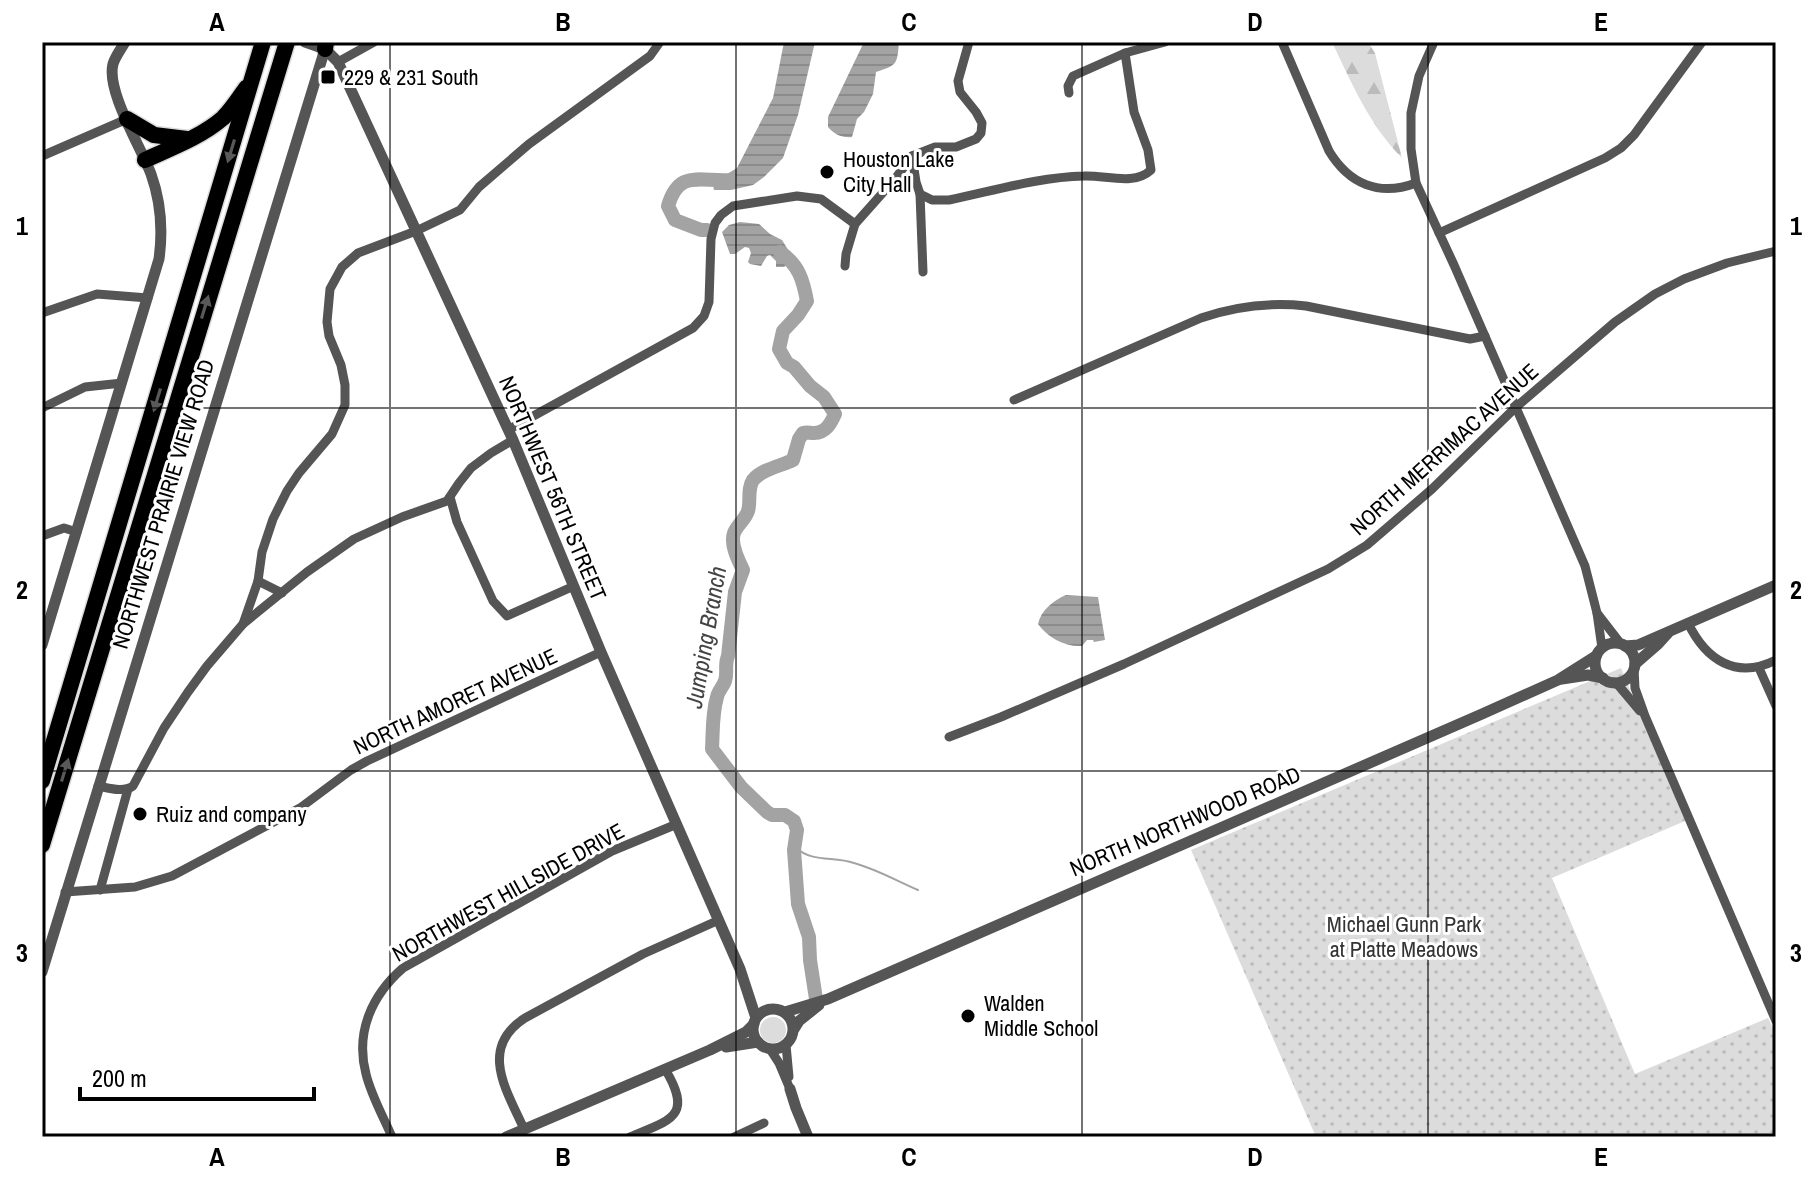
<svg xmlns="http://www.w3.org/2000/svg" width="1818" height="1179" viewBox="0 0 1818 1179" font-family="'Archivo Narrow',sans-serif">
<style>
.green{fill:#dcdcdc}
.forest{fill:url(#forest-firs)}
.park{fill:url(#park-dots)}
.water{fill:url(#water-rules)}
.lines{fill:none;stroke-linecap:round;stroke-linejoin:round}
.stream{stroke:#a3a3a3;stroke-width:2}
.river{stroke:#a3a3a3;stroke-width:14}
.motorway-casing{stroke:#dbdbdb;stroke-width:19}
.minor{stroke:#555;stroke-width:9}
.tertiary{stroke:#555;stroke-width:11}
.motorway{stroke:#000;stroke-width:16}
.oneway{fill:#595959}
.grid{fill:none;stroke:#000;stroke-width:2;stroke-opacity:0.55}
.poi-dot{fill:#000;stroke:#fff;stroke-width:3}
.labels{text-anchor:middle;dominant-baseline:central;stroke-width:6;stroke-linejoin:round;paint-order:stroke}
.poi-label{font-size:22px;fill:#000;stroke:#fff;text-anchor:start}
.street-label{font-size:22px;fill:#000;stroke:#fff}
.park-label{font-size:22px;fill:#333;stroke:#fff}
.water-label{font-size:24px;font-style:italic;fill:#444;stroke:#fff}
.neatline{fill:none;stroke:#000;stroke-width:3}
.grid-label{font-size:26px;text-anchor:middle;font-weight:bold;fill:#000}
</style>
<defs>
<pattern id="forest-firs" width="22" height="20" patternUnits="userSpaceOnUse" patternTransform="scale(2)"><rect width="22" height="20" fill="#dcdcdc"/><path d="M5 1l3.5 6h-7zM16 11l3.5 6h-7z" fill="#bbb"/></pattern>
<pattern id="park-dots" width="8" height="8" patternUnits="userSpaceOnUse" patternTransform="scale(2)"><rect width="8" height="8" fill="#dcdcdc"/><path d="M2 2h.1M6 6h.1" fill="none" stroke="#bbb" stroke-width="1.8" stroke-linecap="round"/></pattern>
<pattern id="water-rules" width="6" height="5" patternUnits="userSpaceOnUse" patternTransform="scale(2)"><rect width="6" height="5" fill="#a3a3a3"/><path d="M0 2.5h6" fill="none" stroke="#8b8b8b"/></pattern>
</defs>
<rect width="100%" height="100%" fill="#fff"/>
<circle class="green" cx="773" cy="1030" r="13"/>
<path class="forest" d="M1332,42H1368L1375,53L1402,158C1370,126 1351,82 1332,42Z"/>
<path class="park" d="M1621,668L1685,821L1552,878L1635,1074L1768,1018L1776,1034V1137H1316L1191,850Z"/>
<g class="water">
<path d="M784,42H815L798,115L783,158L764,177L753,185L731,190H714L712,181L714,176L727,174L737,168L773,98Z"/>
<path d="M864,42H899C897,64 898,65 876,72L873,94L864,112L857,119L852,137C842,138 835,135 828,127V117Z"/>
<path d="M740,222L759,224L770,234L782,240L792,256L793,263L788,264L784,267H776V261L770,255L767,256L761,266L750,264L748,262L751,253L749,248L745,247L735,254H730L722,232L729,225Z"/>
<path d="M1066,595L1098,597L1105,640L1094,642L1093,640H1087L1082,646C1065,647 1048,638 1038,624C1041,610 1054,600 1066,595Z"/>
</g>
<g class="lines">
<path class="stream" d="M795,847C812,863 833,856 854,863C876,869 897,881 918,890"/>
<g class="river">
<path d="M707,230H701L675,220L668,206C679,169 699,182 731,180"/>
<path d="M780,252C799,265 803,280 807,301L798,315L783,331L779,349L787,363L794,367L810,386L824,397L835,414C831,423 826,433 814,433C810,433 807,432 803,433L799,439L793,460C781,466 762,469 753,480C747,489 751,502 748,511C745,520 737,525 734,533C730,544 738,560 743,570L735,592L728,656C724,665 728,672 725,681C723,687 718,691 717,697C712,714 713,732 712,749L741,787L767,812L772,815H785L794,821L797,830L794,850L798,904L809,937L810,960L816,999"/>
</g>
<defs>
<g id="motorway">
<path d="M325,49L326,42"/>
<path d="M127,119L154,135L187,139"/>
<path d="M145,160C171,148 201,137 223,118C232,109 239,98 246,88"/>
<path d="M42,781L263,42"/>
<path d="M42,845L287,42"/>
</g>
</defs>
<use href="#motorway" class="motorway-casing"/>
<g class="minor">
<path d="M1282,42L1329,151C1349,184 1379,197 1416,183"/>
<path d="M1434,42L1419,76L1411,113V149L1416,183L1454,265L1585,566L1597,613L1602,648"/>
<path d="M338,62L374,42"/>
<path d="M1069,93L1068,86L1073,76L1125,53"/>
<path d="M42,156L127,119"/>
<path d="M912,156L916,182L920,194L923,272"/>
<path d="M920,194L932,200H949C993,191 1039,177 1084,176C1106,175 1134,186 1151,170L1148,150L1134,112L1125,53L1165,42"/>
<path d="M1439,233L1605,158L1621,148L1634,135L1702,42"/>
<path d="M845,266L846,254L855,224L895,179L912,156L935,147H956L976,139L981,133L982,123L976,112L960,92L958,81L969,42"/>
<path d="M42,313L97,294L148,298"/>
<path d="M1014,400L1201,318C1236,306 1269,302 1306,306L1470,339L1485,336"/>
<path d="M42,408L85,387L122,383"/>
<path d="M508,430L693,328L704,316L709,302L711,239L715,223L721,215L733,206L797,196L821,199L855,224"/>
<path d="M450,497L457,522L493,601L507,616L574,586"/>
<path d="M42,536L64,528L77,532"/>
<path d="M258,581L282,593"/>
<path d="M1597,613L1621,644"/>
<path d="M1688,623C1706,660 1736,680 1776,660"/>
<path d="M243,624L258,581L262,552L273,519L287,491L299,473L332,434L345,405V385L341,365L329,336L327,322L330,289L342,267L358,253L416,231L460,210L479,187L529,144L650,56L660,42"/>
<path d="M1759,668L1776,706"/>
<path d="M1634,669L1635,688L1645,716L1776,1021"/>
<path d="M1614,682L1619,686L1640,711"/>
<path d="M949,737L1001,717L1124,664L1328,569L1367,545L1432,489L1515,408L1615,322L1655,294L1684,279L1727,263L1776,251"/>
<path d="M98,786C109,788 123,793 133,786L164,728L188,692L207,666L243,624L307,572L354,539L402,517L447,501L459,483L471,468L491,453L513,440"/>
<path d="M100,890L128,789"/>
<path d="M65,892L135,887L172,876L300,808L351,770L367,761L601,652"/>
<path d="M786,1045L789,1077"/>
<path d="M770,1049L779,1063L790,1089"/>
<path d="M524,1129C507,1091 478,1048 525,1018L643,954L719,920"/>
<path d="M392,1137C383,1116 371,1095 366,1074C355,1032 372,995 403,968L612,851L677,824"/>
<path d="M630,1137C670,1120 694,1117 665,1069"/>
<path d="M734,1137L764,1123"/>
</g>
<g class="tertiary">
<path d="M305,42L325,49L338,62L513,440L601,652L740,969L756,1018"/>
<circle cx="1615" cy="663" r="20"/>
<path d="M42,645L159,259C163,230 161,202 151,174C141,147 106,91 113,64C115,57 121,49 125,42"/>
<path d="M1625,646L1638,645L1776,585"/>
<path d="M1635,664L1658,644L1668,633"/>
<path d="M1562,679L1588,675L1603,678"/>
<path d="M42,972L325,49"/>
<circle cx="773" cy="1029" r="20"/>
<path d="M785,1012L828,999L1482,714L1558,680L1596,656"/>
<path d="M794,1029L799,1021L819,1005"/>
<path d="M726,1047L758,1042"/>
<path d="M790,1089L796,1108L808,1137"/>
<path d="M506,1137L710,1050L746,1032L754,1024"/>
</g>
<use href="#motorway" class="motorway"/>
</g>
<defs><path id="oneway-solid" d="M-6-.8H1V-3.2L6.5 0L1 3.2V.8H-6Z" transform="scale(2)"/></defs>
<g class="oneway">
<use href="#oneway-solid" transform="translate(231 151) rotate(107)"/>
<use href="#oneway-solid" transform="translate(205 307) rotate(-73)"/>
<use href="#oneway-solid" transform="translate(157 400) rotate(107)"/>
<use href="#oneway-solid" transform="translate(65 770) rotate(-73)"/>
</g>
<path class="grid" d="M390,42V1137M736,42V1137M1082,42V1137M1428,42V1137M42,408H1776M42,771H1776"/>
<g class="poi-dot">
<rect x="320" y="69" width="16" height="16" rx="4"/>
<circle cx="827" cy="172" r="8"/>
<circle cx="140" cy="814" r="8"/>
<circle cx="968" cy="1016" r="8"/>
</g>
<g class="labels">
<g class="poi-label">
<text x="344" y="77">229 &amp; 231 South</text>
<text x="843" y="159">Houston Lake<tspan x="843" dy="25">City Hall</tspan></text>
<text x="156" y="814">Ruiz and company</text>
<text x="984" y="1003">Walden<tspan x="984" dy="25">Middle School</tspan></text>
</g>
<g class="street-label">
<text transform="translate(1444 449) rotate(-42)">NORTH MERRIMAC AVENUE</text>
<text transform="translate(553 488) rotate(67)">NORTHWEST 56TH STREET</text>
<text transform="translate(163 504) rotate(-73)">NORTHWEST PRAIRIE VIEW ROAD</text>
<text transform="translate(455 701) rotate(-25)">NORTH AMORET AVENUE</text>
<text transform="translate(1185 821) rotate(-23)">NORTH NORTHWOOD ROAD</text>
<text transform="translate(508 892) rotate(-29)">NORTHWEST HILLSIDE DRIVE</text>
</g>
<g class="park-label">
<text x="1404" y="924">Michael Gunn Park<tspan x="1404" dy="25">at Platte Meadows</tspan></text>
</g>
<g class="water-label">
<text transform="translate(705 637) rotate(-80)">Jumping Branch</text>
</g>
</g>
<rect width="1818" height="1179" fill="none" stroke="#ffffff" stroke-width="88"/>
<path d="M80 1087v12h234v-12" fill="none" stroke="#000000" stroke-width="4"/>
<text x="92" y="1087" font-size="24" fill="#000000" stroke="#ffffff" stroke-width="6" paint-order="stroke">200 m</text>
<rect x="44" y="44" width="1730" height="1091" class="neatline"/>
<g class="grid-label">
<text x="217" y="31">A</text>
<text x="563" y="31">B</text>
<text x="909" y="31">C</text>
<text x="1255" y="31">D</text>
<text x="1601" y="31">E</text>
<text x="22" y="235">1</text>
<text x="1796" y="235">1</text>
<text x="22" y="599">2</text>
<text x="1796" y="599">2</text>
<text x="22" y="962">3</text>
<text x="1796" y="962">3</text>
<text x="217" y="1166">A</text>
<text x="563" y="1166">B</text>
<text x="909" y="1166">C</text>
<text x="1255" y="1166">D</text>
<text x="1601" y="1166">E</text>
</g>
</svg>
